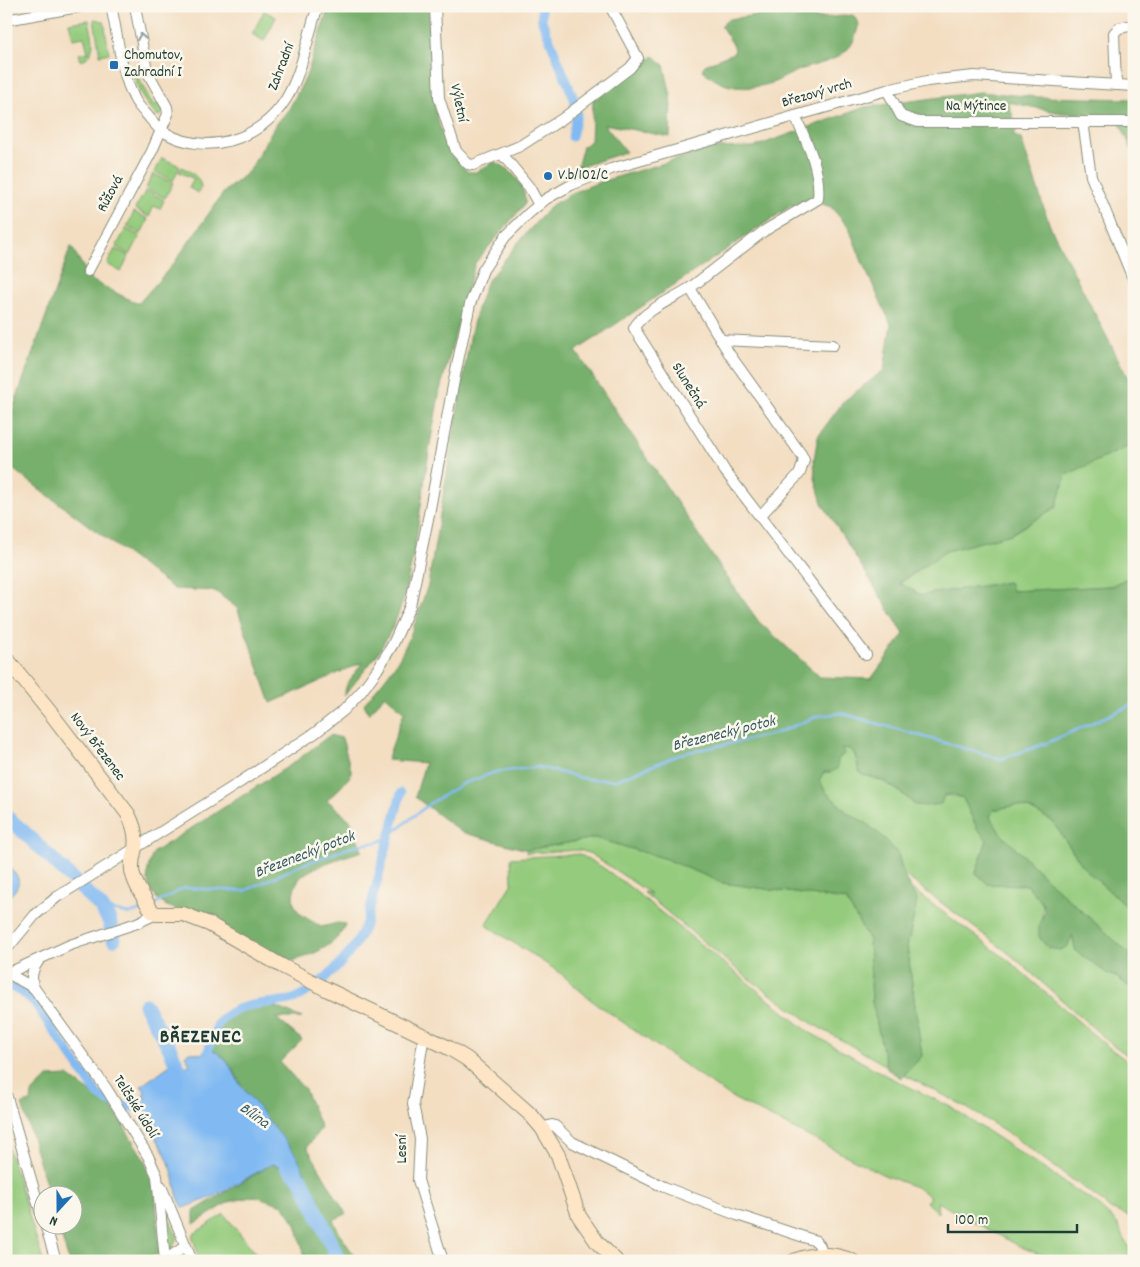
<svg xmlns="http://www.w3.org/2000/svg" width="1140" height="1267" viewBox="0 0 1140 1267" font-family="Dekko,sans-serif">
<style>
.green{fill:#94cb7d;stroke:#5a8458}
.forest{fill:#77af6c;stroke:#4b7650;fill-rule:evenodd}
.water{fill:#81baf2;stroke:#507c93}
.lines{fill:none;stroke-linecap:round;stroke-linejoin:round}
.stream{stroke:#81baf2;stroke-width:2.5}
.canal{stroke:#81baf2;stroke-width:9}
.river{stroke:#81baf2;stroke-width:15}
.street-casing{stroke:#898e7b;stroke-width:12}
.secondary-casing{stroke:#898e7b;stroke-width:16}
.street{stroke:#fff;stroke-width:10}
.secondary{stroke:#fee5c5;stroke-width:14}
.oneway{stroke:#8f9e9a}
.poi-dot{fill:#1f6fb2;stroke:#fbf7ec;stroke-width:2}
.labels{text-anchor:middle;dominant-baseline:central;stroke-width:5;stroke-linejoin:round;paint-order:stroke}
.poi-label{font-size:15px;fill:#1f3d34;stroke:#fbf7ec;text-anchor:start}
.street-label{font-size:15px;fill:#1f3d34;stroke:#fbf7ec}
.water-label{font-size:16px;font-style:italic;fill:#385c64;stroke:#fbf7ec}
.district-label{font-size:20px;font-weight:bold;letter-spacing:1px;fill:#1f3d34;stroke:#fbf7ec}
</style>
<rect width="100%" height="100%" fill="#fbf7ec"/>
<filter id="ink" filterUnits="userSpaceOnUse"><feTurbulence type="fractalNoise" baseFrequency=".02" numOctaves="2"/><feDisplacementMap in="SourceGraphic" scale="10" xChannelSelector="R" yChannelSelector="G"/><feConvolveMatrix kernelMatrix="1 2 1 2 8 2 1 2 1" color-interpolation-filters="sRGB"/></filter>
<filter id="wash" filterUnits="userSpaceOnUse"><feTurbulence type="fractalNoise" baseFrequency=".0096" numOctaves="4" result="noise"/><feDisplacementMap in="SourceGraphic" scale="20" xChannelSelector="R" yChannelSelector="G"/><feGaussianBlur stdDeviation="1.12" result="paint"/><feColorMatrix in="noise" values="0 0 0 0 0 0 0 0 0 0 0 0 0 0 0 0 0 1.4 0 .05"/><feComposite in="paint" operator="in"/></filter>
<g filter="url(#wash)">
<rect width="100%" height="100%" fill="#f3dec2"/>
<g class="green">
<path d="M264,11L276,17L264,41L252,34Z"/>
<path d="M94,19L104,21L109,53L100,55Z"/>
<path d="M89,20C92,35 99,53 81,61L79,54L88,52L84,37L73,39L69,23Z"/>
<path d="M137,72L140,82L154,106L159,103L164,111L161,115L157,116C145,104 137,90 133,73Z"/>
<path d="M162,158L180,166L173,181L155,172Z"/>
<path d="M182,167C191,172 199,176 201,187L198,193L189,188L194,179L179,172Z"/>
<path d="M153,174L173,183L165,198L146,188Z"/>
<path d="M146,190L164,200L160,209L154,206L149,217L135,209Z"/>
<path d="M134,212L148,219L141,234L127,227Z"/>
<path d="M126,229L140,236L130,255L116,247Z"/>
<path d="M115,249L129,256L121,272L107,264Z"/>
<path d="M1134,444V575L1111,586L1012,591L1008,582L921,595L899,584L946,551L1011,534L1056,507L1065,475Z"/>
<path d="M841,748L851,749C859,759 855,764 861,774C887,782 895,787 915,805C931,799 945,792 963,798L977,828L987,840L976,873L988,884L1027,885C1041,902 1048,902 1039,925L1071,934L1076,951L1108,974L1116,977L1134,990V1060L1109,1042L1011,955L903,874L898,854L866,823L849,814L826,792L819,780L824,772H831Z"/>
<path d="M1016,805L1030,809L1052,821L1085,869L1134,913V958L1053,885L1000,833L990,817L993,810Z"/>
<path d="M595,838L666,859L723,883L846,900L869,940L872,1002L887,1066L813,1024L745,976L643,892L651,894L591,854L580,850L526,853L527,850Z"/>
<path d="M579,854L602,867L626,884L809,1032L887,1076L951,1107L1097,1204L1117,1223L1130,1250L1134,1253V1261H1050L1044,1258L1045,1256L1021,1247L937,1202L938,1213L926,1202L930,1197L918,1188L884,1175L729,1096L591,1000L559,972L486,925L512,883L511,858Z"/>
<path d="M909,887L1008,960L1107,1046L1134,1066V1218L1110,1209L1100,1200L1007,1132L957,1102L904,1075L922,1056L907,947L917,901Z"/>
<path d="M6,1146L8,1147L43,1261H6Z"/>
<path d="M163,1199L177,1238L171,1250L167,1243Z"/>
<path d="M224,1214L262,1261H200L192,1235Z"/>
</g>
<g class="forest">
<path d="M329,6H426L429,10C431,56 428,106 448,148C453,157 462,165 468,172H476L494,162C510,167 527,186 525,204L475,263L440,390L430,444L414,553L402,604L393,627L377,655L344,696L347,684L363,662L271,703L237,608L215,591L174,589L6,464V428L71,246L91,280L136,303H139L174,263L224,192L250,170L274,127L289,109L306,77Z"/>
<path d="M772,13L822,18L853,15L859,24C857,30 855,40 851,45C839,62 818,63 800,70C791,73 782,79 772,83C745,91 722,90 702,69L705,65L735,52L734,46L721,26L729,19Z"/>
<path d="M654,56L664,65L671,96L670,137L604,124L626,152L577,168L583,146L591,141L593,100L617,81Z"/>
<path d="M980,92L1038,97L1134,99V155L1117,116L1103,117V114L1061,113L1008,102L1017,129L1013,135L1021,139L1050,226L1134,390V444L1066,475L1056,507L1011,534L946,551L899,583L921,595L1009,582L1012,591L1111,586L1134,575V913L1085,869L1052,821L1030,809L1016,805L993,810L990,817L1000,833L1053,885L1134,958V990L1117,977L1108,974L1076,951L1072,935L1068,946L1060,950L1048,948L1039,937V925L1045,911L1043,904L1027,885L988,884L976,873L987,840L977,828L963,798L953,794L944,795L941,804L926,806L915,805L902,793L884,781L861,774C855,764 859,759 851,749L842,748L844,754L838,759L837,769L831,772H824L819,780L826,792L849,814L866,823L885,839L898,854L903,874L917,901L907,947L922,1056L901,1078L887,1069L872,1002L869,940L846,900L723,883L666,859L595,838L527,850L461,832L415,797L425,763L387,760L404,712L385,695L369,714L364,704C378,687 393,671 403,651C414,630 420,607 428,585L471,332L478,306L486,283L521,239L552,205L574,192L600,182L715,148L754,147L865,107ZM814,201L831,207L849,228L863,264L891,324L884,370L844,401L818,436L814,459L815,478L822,503L904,634L871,679L820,677L759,622L724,573L576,351L791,206Z"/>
<path d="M330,735L342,738L352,774L339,789L327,800L351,821L362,851C347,856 312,866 301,877C292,887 290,902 299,912C304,918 315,922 321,927L338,923L345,924C340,946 304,959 284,963L184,910C178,909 170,908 165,905C144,891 144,871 154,852L292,764Z"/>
<path d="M266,1003L302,1018H276L302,1040L280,1062L305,1090L321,1128L307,1147L346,1214L333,1220L341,1236L358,1261H306L296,1224L283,1205L255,1196L229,1202L194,1224V1211L272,1164L284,1169L234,1071L225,1059L212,1049C220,1015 234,1010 266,1003Z"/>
<path d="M68,1076L114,1110L144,1159L155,1189L160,1254L146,1257L149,1261H69L58,1225L72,1224V1194H49L22,1104L31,1102L32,1093L48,1077Z"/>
</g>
<g class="water">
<path d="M6,867C25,877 20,888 6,899Z"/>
<path d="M209,1048C224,1054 233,1069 239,1083L297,1156L306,1175L302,1180L295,1183C284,1175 286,1166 272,1164L215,1196L184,1208C177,1199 176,1189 174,1178C168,1156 158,1135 140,1120C147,1112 149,1105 143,1095L145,1091L141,1086L170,1065L184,1090L191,1088L179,1059L186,1067L190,1064L185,1055L189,1052L202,1054Z"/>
</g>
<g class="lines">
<g class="stream">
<path d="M153,905L184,888L245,891L298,866L357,845L379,842L389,836L429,804L462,784L496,772L538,767L586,779L616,780L684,753L774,734L818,716L841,713L1001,759L1047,743L1134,704"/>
<path d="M101,907L129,914L146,909"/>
</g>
<g class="canal">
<path d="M541,6L542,21L574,99L577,114L572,137"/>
<path d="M6,985L20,991L33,1001L98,1095C116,1108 137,1110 158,1103"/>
<path d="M205,1059C211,1047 212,1030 221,1020C240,1001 266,1005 290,1000C302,997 310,990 319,983C340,966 356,949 366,923L401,793"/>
</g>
<g class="river">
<path d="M6,817L25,833L101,907L109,920L114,939"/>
<path d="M145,1005L168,1045L190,1093L204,1102"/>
<path d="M287,1166L302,1180L336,1254L337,1261"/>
</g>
</g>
</g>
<g filter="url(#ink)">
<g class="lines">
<defs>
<g id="street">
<path d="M111,6C118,36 120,70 134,98C137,105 143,111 148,116C152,121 157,128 164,132C206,157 261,140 286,99C303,71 307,37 318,6"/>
<path d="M435,6L439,98L456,151L468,164L473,165L520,146L562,119L630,68L638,58L610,6"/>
<path d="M6,20L84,6"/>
<path d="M1116,85L1114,33L1119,28L1134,25"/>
<path d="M887,90L901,116L918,122H1134"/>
<path d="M1083,122L1091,176L1134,281"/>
<path d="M502,154L529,187L539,205"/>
<path d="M88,271L152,151L168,114L167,107L147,71L135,6"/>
<path d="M690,288C674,298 643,311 634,328L725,471L866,655"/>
<path d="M721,340L833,345"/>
<path d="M760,516L800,473L804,460L801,454L730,355L690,288L764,231L818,199C821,170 807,142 795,116"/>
<path d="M6,950L35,915L57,897L228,790L315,733L344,710L361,692L377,670L393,644L410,606L429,514L455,375L470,304L483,270L505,237L528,214L546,199L571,185L611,169L795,116L887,90L927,81L974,76L1134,86"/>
<path d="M6,974L70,945L137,923L156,914"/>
<path d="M9,974L34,988C30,977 32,969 40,959"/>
<path d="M34,988L106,1088L148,1156L157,1176L165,1261"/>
<path d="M424,1035L413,1104L420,1139L418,1180L443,1261"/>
<path d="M6,1094L42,1217"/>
<path d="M542,1128L552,1125L555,1126L572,1142L664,1187L737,1215L816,1241L820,1246L821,1254"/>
<path d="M161,1186L192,1261"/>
<path d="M45,1224L56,1261"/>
<path d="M165,1260L186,1246"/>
</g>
<g id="secondary">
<path d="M6,658L53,716L128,814C134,825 137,835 135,848C133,857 130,865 133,875C136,887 145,899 151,910L156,914H183L209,924L282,966L326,989L449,1048L467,1059L531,1115L542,1128L558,1155L579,1216L597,1242L616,1261"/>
<path d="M794,1261C813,1253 832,1252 852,1261"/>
</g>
</defs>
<use href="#street" class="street-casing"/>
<use href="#secondary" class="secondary-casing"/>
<use href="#street" class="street"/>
<use href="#secondary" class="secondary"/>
</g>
<defs><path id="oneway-chevron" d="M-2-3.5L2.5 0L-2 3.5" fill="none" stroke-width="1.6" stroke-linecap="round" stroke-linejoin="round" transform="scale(1.25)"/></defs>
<use class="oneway" href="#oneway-chevron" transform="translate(141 37) rotate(-100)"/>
</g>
<g class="poi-dot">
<rect x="109" y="60" width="10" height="10" rx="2.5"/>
<circle cx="548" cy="176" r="5"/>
</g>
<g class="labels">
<g class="poi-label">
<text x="124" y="56">Chomutov,<tspan x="124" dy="17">Zahradní I</tspan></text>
<text x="558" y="176">V.b/102/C</text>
</g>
<g class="street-label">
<text transform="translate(282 67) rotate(-69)">Zahradní</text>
<text transform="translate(817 94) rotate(-16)">Březový vrch</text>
<text transform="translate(458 103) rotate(78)">Výletní</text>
<text x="976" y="107">Na Mýtince</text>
<text transform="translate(111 194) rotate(-62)">Růžová</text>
<text transform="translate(688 386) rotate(58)">Slunečná</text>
<text transform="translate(97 747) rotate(53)">Nový Březenec</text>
<text transform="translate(135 1107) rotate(58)">Telčské údolí</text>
<text transform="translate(403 1149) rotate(-90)">Lesní</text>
</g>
<g class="water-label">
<text transform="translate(724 734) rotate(-14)">Březenecký potok</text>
<text transform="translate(305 855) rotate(-21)">Březenecký potok</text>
<text transform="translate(254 1116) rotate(36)">Bílina</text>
</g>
<g class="district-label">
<text x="201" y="1038">BŘEZENEC</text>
</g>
</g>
<rect width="1140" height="1267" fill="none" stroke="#fbf7ec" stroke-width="25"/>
<g transform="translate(58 1210) rotate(201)"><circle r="24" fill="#fbf7ec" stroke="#a3ada2"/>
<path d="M0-4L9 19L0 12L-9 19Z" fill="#1f6fb2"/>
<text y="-8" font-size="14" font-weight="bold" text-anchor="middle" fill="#1f3d34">N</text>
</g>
<path d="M948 1224v8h129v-8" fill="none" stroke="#1f3d34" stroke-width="2.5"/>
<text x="955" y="1224" font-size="15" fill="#1f3d34" stroke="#fbf7ec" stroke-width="4" paint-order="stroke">100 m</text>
</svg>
